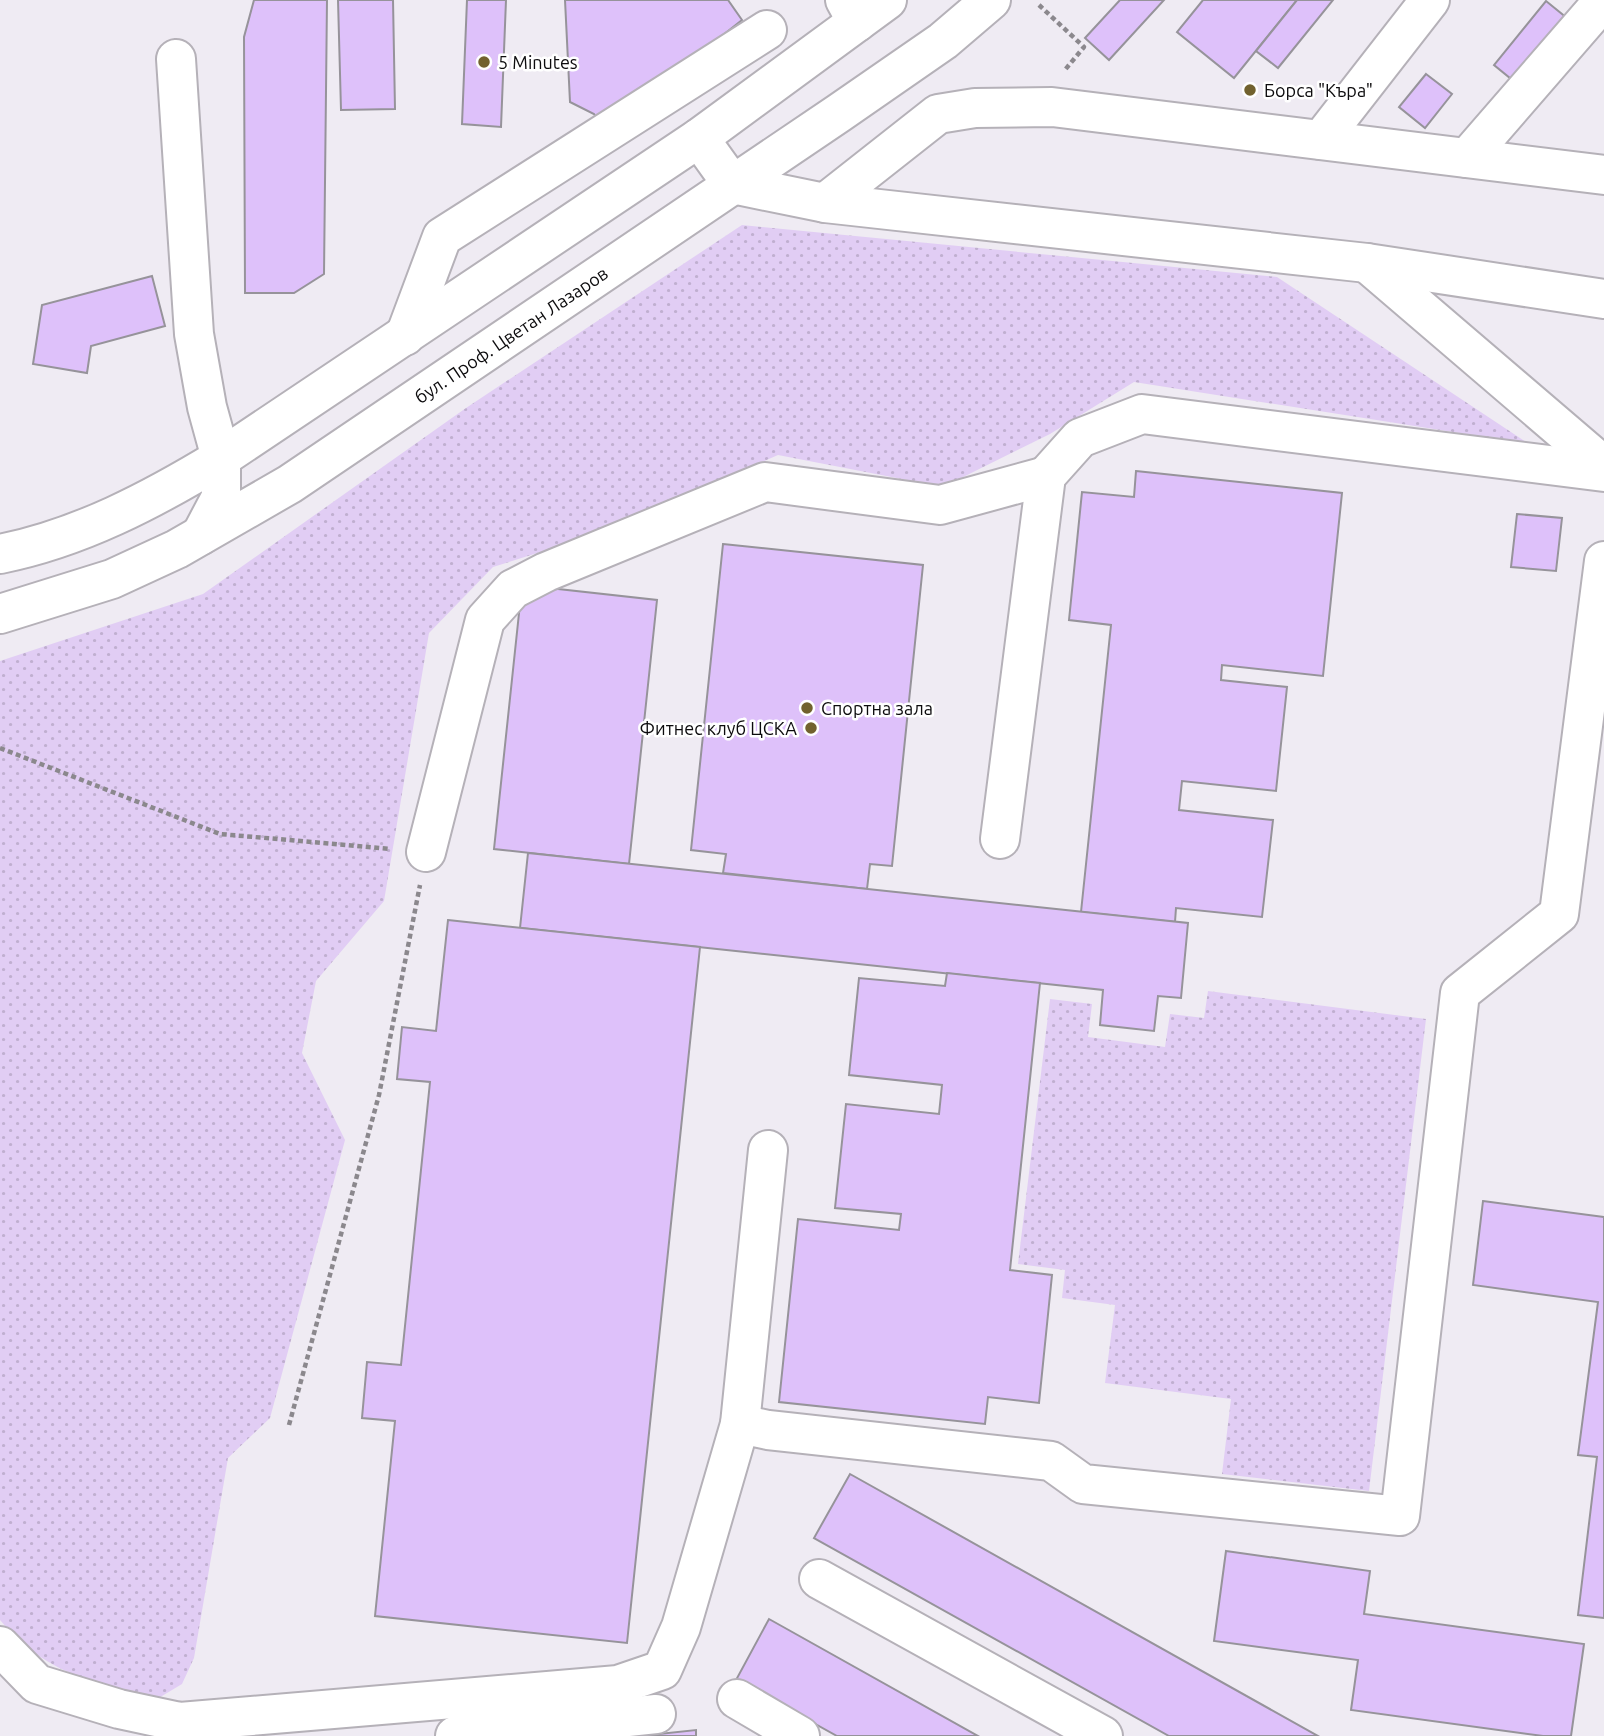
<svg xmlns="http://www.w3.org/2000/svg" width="1604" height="1736" viewBox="0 0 1604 1736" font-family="Ubuntu,sans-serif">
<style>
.grass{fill:url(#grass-dots)}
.building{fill:#dec1fa;stroke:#96939a;stroke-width:2}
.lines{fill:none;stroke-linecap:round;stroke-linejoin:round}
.minor-casing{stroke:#b5b1b8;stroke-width:42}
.major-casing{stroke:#b5b1b8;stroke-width:42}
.path{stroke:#8b888d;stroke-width:4.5;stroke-dasharray:5 3.5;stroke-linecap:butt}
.minor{stroke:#fff;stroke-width:38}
.major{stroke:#fff;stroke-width:38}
.poi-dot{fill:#71612e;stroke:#fff;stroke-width:2.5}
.labels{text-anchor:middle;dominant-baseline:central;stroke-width:5;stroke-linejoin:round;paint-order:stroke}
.poi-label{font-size:18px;fill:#0c0b0d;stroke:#fff;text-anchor:start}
.street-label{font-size:18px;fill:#0c0b0d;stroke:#fff}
</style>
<defs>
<pattern id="grass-dots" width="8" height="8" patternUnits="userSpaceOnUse" patternTransform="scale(1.75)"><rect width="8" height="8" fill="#e1cdf4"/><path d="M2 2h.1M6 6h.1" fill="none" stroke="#c0afd0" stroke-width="1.8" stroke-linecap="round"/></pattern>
</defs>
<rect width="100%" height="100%" fill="#efebf3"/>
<g class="grass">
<path d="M742,225L1277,277L1529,444L1134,382L1050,434L943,487L778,455L585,538L493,567L429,633L384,901L316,981L302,1053L345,1140L270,1418L228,1458L194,1658L182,1684L157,1699C90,1680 48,1676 0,1620V661L203,594L466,408Z"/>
<path d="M1208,991L1426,1019L1369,1491L1222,1474L1231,1399L1105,1383L1115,1305L1062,1298L1065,1270L1018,1264L1050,999L1092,1004L1088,1037L1165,1047L1170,1014L1204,1018Z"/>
</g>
<g class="building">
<path d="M254,0H327L324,274L294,293H245L244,37Z"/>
<path d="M338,0H393L395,109L341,110Z"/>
<path d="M467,0H506L501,127L462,124Z"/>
<path d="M565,0H728L742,20L604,129L594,114L570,102Z"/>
<path d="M1120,0H1164L1109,60L1085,38Z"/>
<path d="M1203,0H1297L1234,78L1177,32Z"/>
<path d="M1297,0H1333L1278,68L1256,51Z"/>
<path d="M1546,1L1573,23L1521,87L1494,65Z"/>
<path d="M1426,74L1452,94L1425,128L1399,107Z"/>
<path d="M152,276L165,326L91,346L87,373L33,364L42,305Z"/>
<path d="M1136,471L1342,493L1323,676L1222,665L1221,680L1287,687L1276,791L1182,781L1179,810L1273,820L1262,917L1176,908L1175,922L1081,912L1111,625L1069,620L1082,492L1134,497Z"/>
<path d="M1517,514L1562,518L1556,571L1511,567Z"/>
<path d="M723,544L923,565L892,866L870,864L867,889L723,873L726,854L691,850Z"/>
<path d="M522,585L657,600L629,864L494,849Z"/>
<path d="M528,853L1188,923L1181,998L1158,996L1154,1031L1100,1025L1103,990L520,928Z"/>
<path d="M448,920L700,947L627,1643L375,1616L395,1421L362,1418L367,1362L401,1365L430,1082L397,1079L402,1027L436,1031Z"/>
<path d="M947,973L1040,983L1010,1270L1052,1275L1039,1403L988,1397L985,1424L779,1402L798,1219L899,1230L901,1214L835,1208L846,1104L939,1114L942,1085L849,1075L859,978L945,986Z"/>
<path d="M1483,1201L1604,1217V1618L1578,1615L1597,1457L1578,1455L1598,1302L1473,1285Z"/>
<path d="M850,1474L1318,1736H1169L814,1538Z"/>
<path d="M1226,1551L1370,1571L1364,1614L1584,1644L1571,1736H1543L1351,1710L1358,1660L1214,1641Z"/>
<path d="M769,1619L978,1736H837L736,1680Z"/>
<path d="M696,1730V1736H640Z"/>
</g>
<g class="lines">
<defs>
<g id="minor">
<path d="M845,0L857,22"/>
<path d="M176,59L194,334L207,407L221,458V497L201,535"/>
<path d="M699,138L732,184L825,203L1367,263L1604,299"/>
<path d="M1321,140L1430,0"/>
<path d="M1467,158L1604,0"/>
<path d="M825,203L938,114L975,108L1052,107L1604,175"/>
<path d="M1367,263L1604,466"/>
<path d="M405,336L442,237L767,30"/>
<path d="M1000,839L1046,476L1080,438L1142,414L1604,472"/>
<path d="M426,852L485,620L513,589L546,572L765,482L940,505L1046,476"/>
<path d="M740,1424L768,1430L1051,1461L1083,1484L1400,1516L1460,993L1559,914L1604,561"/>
<path d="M819,1579L1103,1736"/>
<path d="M0,1646L37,1684L119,1709L180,1722L618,1685L662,1670L681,1627L740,1424L768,1150"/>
<path d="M737,1699L800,1736"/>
<path d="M455,1736L656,1714"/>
</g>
<g id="major">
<path d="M0,554C80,538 152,500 221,458L699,138L887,0"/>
<path id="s1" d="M0,614L112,579L177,549L290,484L839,113L943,41L991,0"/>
</g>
</defs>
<use href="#minor" class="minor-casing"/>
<use href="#major" class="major-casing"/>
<g class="path">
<path d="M1039,5L1084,47L1064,71"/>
<path d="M0,748L220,834L391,849"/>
<path d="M289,1425L379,1095L420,885"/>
</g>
<use href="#minor" class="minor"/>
<use href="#major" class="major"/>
</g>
<g class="poi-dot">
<circle cx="484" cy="62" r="7"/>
<circle cx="1250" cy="90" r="7"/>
<circle cx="807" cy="708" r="7"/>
<circle cx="811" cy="728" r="7"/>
</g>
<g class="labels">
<g class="poi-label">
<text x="498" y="62">5 Minutes</text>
<text x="1264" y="90">Борса "Къра"</text>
<text x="821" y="708">Спортна зала</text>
<text x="797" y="728" text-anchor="end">Фитнес клуб ЦСКА</text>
</g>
<g class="street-label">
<text stroke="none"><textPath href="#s1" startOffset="586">бул. Проф. Цветан Лазаров</textPath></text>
</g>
</g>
</svg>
